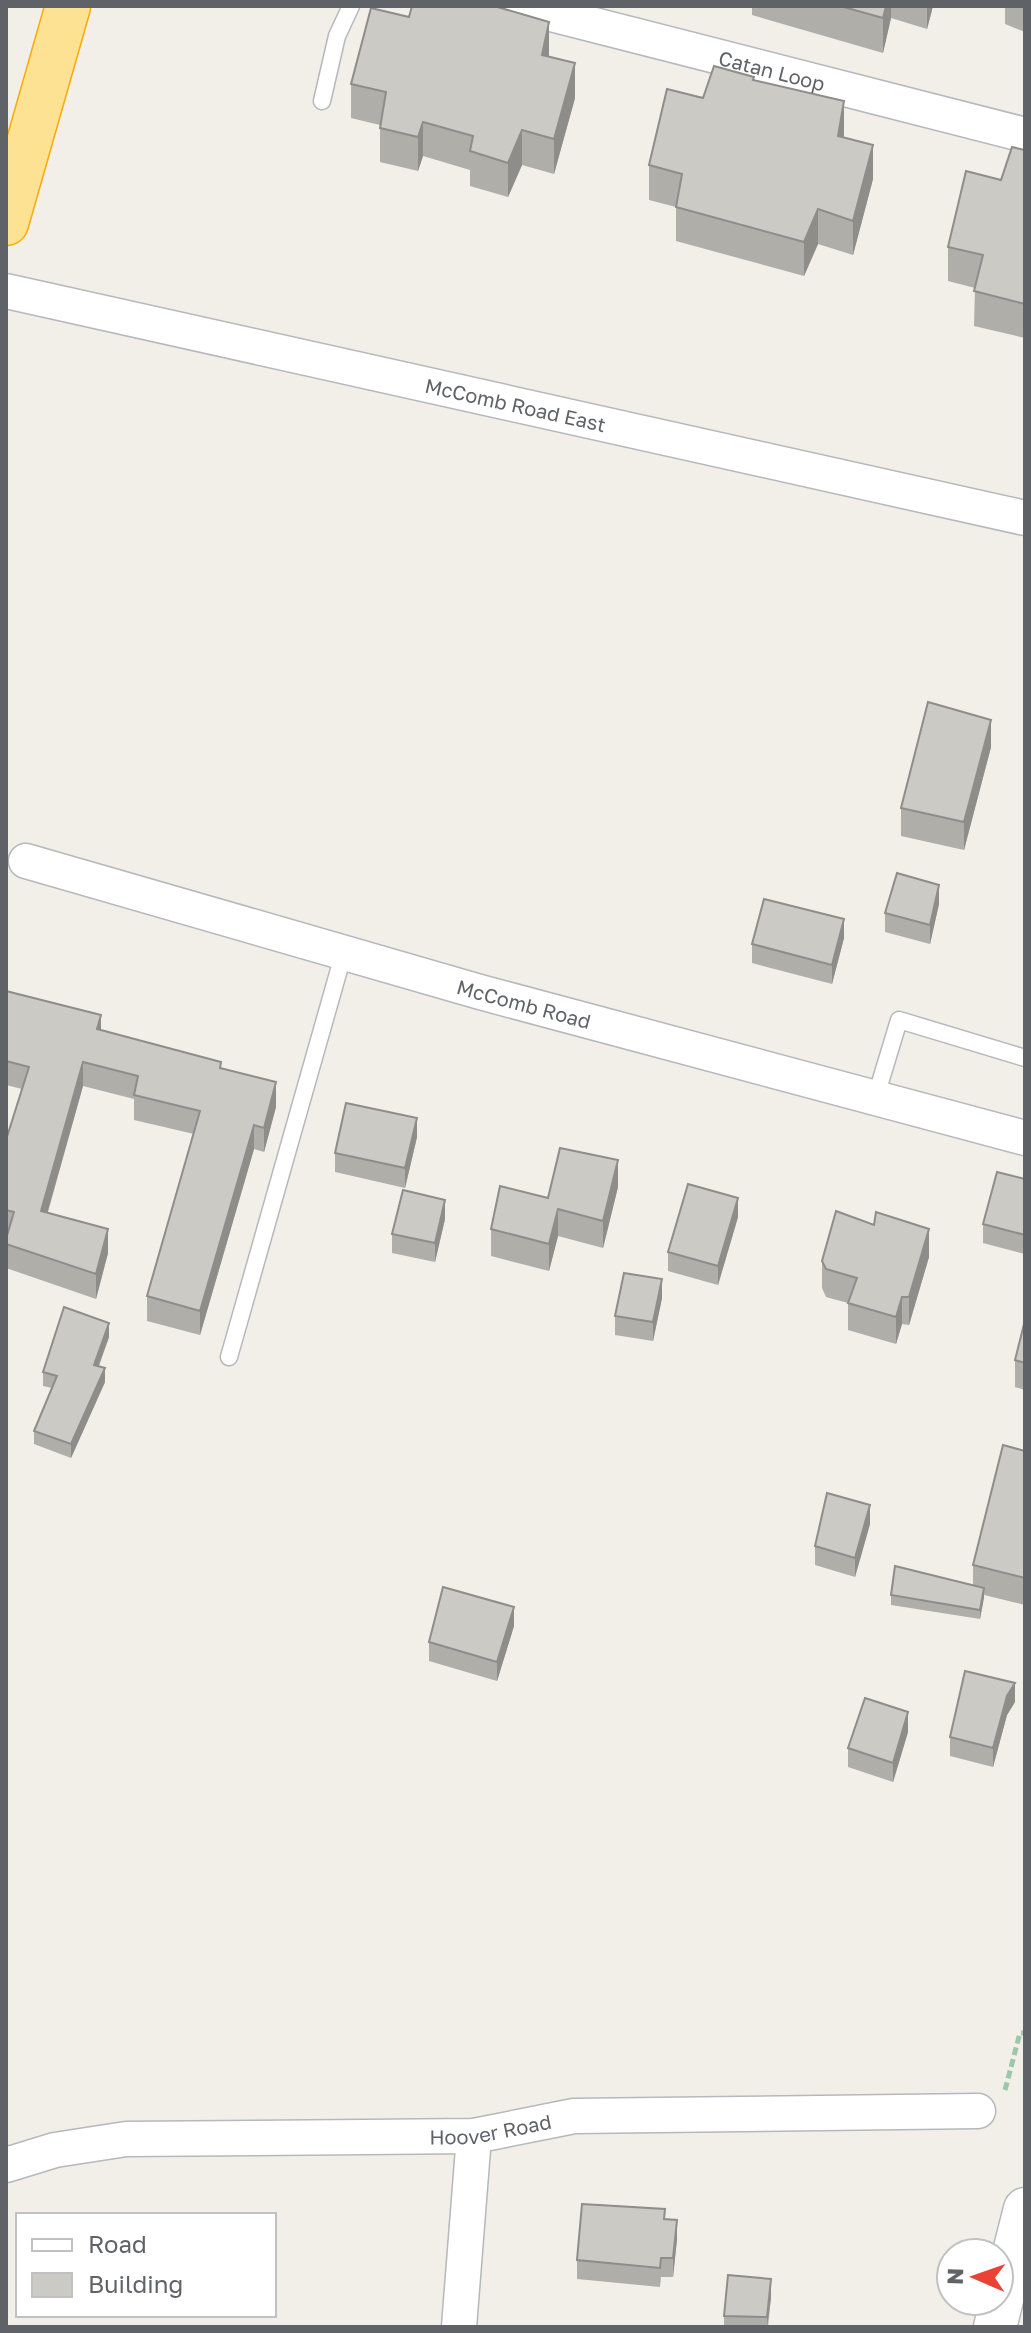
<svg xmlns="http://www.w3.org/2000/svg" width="1031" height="2333" viewBox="0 0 1031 2333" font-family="'Golos Text',sans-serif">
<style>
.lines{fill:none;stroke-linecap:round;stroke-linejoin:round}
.service-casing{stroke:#b5b8bc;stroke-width:19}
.minor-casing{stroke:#b5b8bc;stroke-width:37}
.tertiary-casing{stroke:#b5b8bc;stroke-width:45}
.motorway-casing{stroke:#f9ab00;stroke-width:47}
.path{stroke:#9cc7a9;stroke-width:5;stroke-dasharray:8 4;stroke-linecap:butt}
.service{stroke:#fff;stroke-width:16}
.minor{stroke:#fff;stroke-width:34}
.tertiary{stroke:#fff;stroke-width:42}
.motorway{stroke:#fde293;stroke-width:44}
.wall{fill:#afaea9}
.shaded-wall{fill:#8f8d8a}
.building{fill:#cccac5;stroke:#8f8d8a;stroke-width:2}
.labels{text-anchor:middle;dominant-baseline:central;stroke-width:6;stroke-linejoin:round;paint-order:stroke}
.street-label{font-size:20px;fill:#5f6368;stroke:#fff}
</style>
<rect width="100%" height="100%" fill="#f1efe8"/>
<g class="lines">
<defs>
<g id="service">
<path d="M322,101L337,36L351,6"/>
<path d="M876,1096L899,1020L1025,1058"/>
<path d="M229,1357L344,952"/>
</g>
<g id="minor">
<path id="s1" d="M520,6L1025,135"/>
<path id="s2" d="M6,291L1025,518"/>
<path id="s3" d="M26,861L480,992L1025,1138"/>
<path id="s4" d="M6,2165L55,2150L126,2139L474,2136L574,2116L978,2111"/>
<path d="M459,2327L474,2136"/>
</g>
<path id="tertiary" d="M995,2327L1025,2209"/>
<path id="motorway" d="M6,223L68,6"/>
</defs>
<use href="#service" class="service-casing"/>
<use href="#minor" class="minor-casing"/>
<use href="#tertiary" class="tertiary-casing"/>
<use href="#motorway" class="motorway-casing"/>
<path class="path" d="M1005,2090L1020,2033H1025"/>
<use href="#service" class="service"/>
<use href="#minor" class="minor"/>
<use href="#tertiary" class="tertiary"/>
<use href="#motorway" class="motorway"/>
</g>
<g class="wall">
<path d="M752,6H933L927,29L891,18L883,53L752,15Z"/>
<path d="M1005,6H1025V32L1005,24Z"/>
<path d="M549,56L575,98L554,174L522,165L508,197L470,186V170L423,156L418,171L380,162V125L351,118V84Z"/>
<path d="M754,81L844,138L873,179L853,255L818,244L804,276L676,241V207L649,200V165L703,98Z"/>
<path d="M1025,150V338L974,326L975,288L948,281V247Z"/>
<path d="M991,747L964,850L901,836V808Z"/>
<path d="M939,904L930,944L885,932V913Z"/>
<path d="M844,938L832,984L752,963V944Z"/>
<path d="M6,991L101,1030L221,1068L276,1107L264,1152L254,1149L200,1335L147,1321V1296L194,1134L134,1120V1099L83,1086L48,1212L108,1253L96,1299L6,1268L7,1235H6V1140L22,1089L6,1085Z"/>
<path d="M417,1137L405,1188L335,1172V1153Z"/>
<path d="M1025,1179V1254L983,1243V1224Z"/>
<path d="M618,1187L603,1248L558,1236L549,1271L491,1256V1229L548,1198Z"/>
<path d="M738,1217L718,1285L668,1271V1252Z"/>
<path d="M445,1219L435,1262L392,1253V1234Z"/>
<path d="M929,1257L909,1325L902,1324L896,1344L848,1330V1303L826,1297L822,1288V1261Z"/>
<path d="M662,1298L653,1341L615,1335V1316Z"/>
<path d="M1025,1320V1390L1015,1387V1360Z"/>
<path d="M109,1337L99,1366L105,1382L71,1458L34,1444V1431L52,1388L43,1386V1372Z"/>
<path d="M1025,1451V1605L984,1595L980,1619L891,1605V1595L973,1585V1565Z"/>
<path d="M870,1524L855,1577L815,1565V1546Z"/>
<path d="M514,1626L497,1681L429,1661V1642Z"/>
<path d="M1015,1702L1007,1715L993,1767L950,1756V1737Z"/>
<path d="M908,1732L893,1782L848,1767V1748Z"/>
<path d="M665,2219L677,2239L673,2277H661L660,2287L577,2279V2260Z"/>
<path d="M771,2298L768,2327H724V2316Z"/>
</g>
<g class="shaded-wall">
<path d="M886,6H891V18L883,53V18Z"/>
<path d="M927,6H933L927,29Z"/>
<path d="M549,22V56L542,55Z"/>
<path d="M575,63V98L554,174V139Z"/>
<path d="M844,101V135L838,171V136Z"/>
<path d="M423,122V156L418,171V137Z"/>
<path d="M522,130V165L508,197V163Z"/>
<path d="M873,145V179L853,255V221Z"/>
<path d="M818,209V244L804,276V242Z"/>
<path d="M991,720V747L964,850V822Z"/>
<path d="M939,885V904L930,944V925Z"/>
<path d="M844,919V938L832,984V965Z"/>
<path d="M101,1015V1040L97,1029Z"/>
<path d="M83,1062V1086L41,1235V1211Z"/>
<path d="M276,1082V1107L264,1152V1128Z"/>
<path d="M417,1118V1137L405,1188V1168Z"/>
<path d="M254,1125V1149L200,1335V1311Z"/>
<path d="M618,1160V1187L603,1248V1221Z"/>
<path d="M738,1198V1217L718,1285V1266Z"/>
<path d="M445,1200V1219L435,1262V1243Z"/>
<path d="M558,1209V1236L549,1271V1244Z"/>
<path d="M108,1229V1253L96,1299V1274Z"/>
<path d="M929,1229V1257L909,1325V1297Z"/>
<path d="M662,1279V1298L653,1341V1322Z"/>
<path d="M902,1297V1324L896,1344V1317Z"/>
<path d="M109,1323V1337L94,1378V1365Z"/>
<path d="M105,1368V1382L71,1458V1444Z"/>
<path d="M870,1505V1524L855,1577V1558Z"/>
<path d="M984,1588V1598L980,1619V1610Z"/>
<path d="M514,1607V1626L497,1681V1662Z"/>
<path d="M1015,1683V1702L1007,1715L993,1767V1748L1007,1696Z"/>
<path d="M908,1712V1732L893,1782V1763Z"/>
<path d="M677,2220V2239L673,2277V2258Z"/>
<path d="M771,2279V2298L767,2327V2317Z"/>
</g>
<g class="building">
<path d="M412,6H494L549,22L542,55L575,63L554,139L522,130L508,163L470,151L473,136L423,122L418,137L380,128L386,92L351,84L371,8L409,17Z"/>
<path d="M840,6H886L883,18Z"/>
<path d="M714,66L754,77L753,80L844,101L838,136L873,145L853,221L818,209L804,242L676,207L682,174L649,165L667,89L703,98Z"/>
<path d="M1012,147L1025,150V304L974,291L983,255L948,247L966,171L1001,180Z"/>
<path d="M928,702L991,720L964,822L901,808Z"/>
<path d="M897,873L939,885L930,925L885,913Z"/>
<path d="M764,899L844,919L832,965L752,944Z"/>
<path d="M6,991L101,1015L97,1029L221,1062L220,1068L276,1082L264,1128L254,1125L200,1311L147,1296L200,1111L134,1095L138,1076L83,1062L41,1211L108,1229L96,1274L6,1244V1239L14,1212L6,1210V1140L29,1067L6,1061Z"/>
<path d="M346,1103L417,1118L405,1168L335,1153Z"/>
<path d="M560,1148L618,1160L603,1221L558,1209L549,1244L491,1229L500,1186L548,1198Z"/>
<path d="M997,1172L1025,1179V1235L983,1224Z"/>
<path d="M688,1184L738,1198L718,1266L668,1252Z"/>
<path d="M403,1190L445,1200L435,1243L392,1234Z"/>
<path d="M836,1211L874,1225L876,1212L929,1229L909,1297H902L896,1317L848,1303L857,1278L826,1269L822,1261Z"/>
<path d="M624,1273L662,1279L653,1322L615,1316Z"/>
<path d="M64,1307L109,1323L94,1365L105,1368L71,1444L34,1431L57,1376L43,1372Z"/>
<path d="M1025,1320V1363L1015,1360Z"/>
<path d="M1003,1445L1025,1451V1578L973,1565Z"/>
<path d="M827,1493L870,1505L855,1558L815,1546Z"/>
<path d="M895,1566L984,1588L980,1610L891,1595Z"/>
<path d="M443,1587L514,1607L497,1662L429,1642Z"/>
<path d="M965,1671L1015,1683L1007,1696L993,1748L950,1737Z"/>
<path d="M865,1698L908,1712L893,1763L848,1748Z"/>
<path d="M582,2204L665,2209L664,2219L677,2220L673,2258H661L660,2268L577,2260Z"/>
<path d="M728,2275L771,2279L767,2317L724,2316Z"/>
</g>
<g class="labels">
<g class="street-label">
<text stroke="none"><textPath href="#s1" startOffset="260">Catan Loop</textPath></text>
<text stroke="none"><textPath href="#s2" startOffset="522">McComb Road East</textPath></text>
<text stroke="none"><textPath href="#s3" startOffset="518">McComb Road</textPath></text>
<text stroke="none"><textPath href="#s4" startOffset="488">Hoover Road</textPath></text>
</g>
</g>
<rect width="1031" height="2333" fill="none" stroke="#5f6368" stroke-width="16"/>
<rect x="16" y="2213" width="260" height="104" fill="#ffffff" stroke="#bfc1c3" stroke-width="2"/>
<rect x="32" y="2239" width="40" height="12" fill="#ffffff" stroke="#bfc1c3" stroke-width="2"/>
<text x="88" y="2253" font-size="24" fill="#5f6368">Road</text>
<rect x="32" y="2273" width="40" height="24" fill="#cccac5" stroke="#bfc1c3" stroke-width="2"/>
<text x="88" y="2293" font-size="24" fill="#5f6368">Building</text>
<g transform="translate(975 2277) rotate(272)"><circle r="38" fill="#ffffff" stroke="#bfc1c3" stroke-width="2"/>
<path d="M0-6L14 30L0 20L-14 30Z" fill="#ea4335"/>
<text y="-12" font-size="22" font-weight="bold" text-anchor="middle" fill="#5f6368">N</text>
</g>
</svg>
